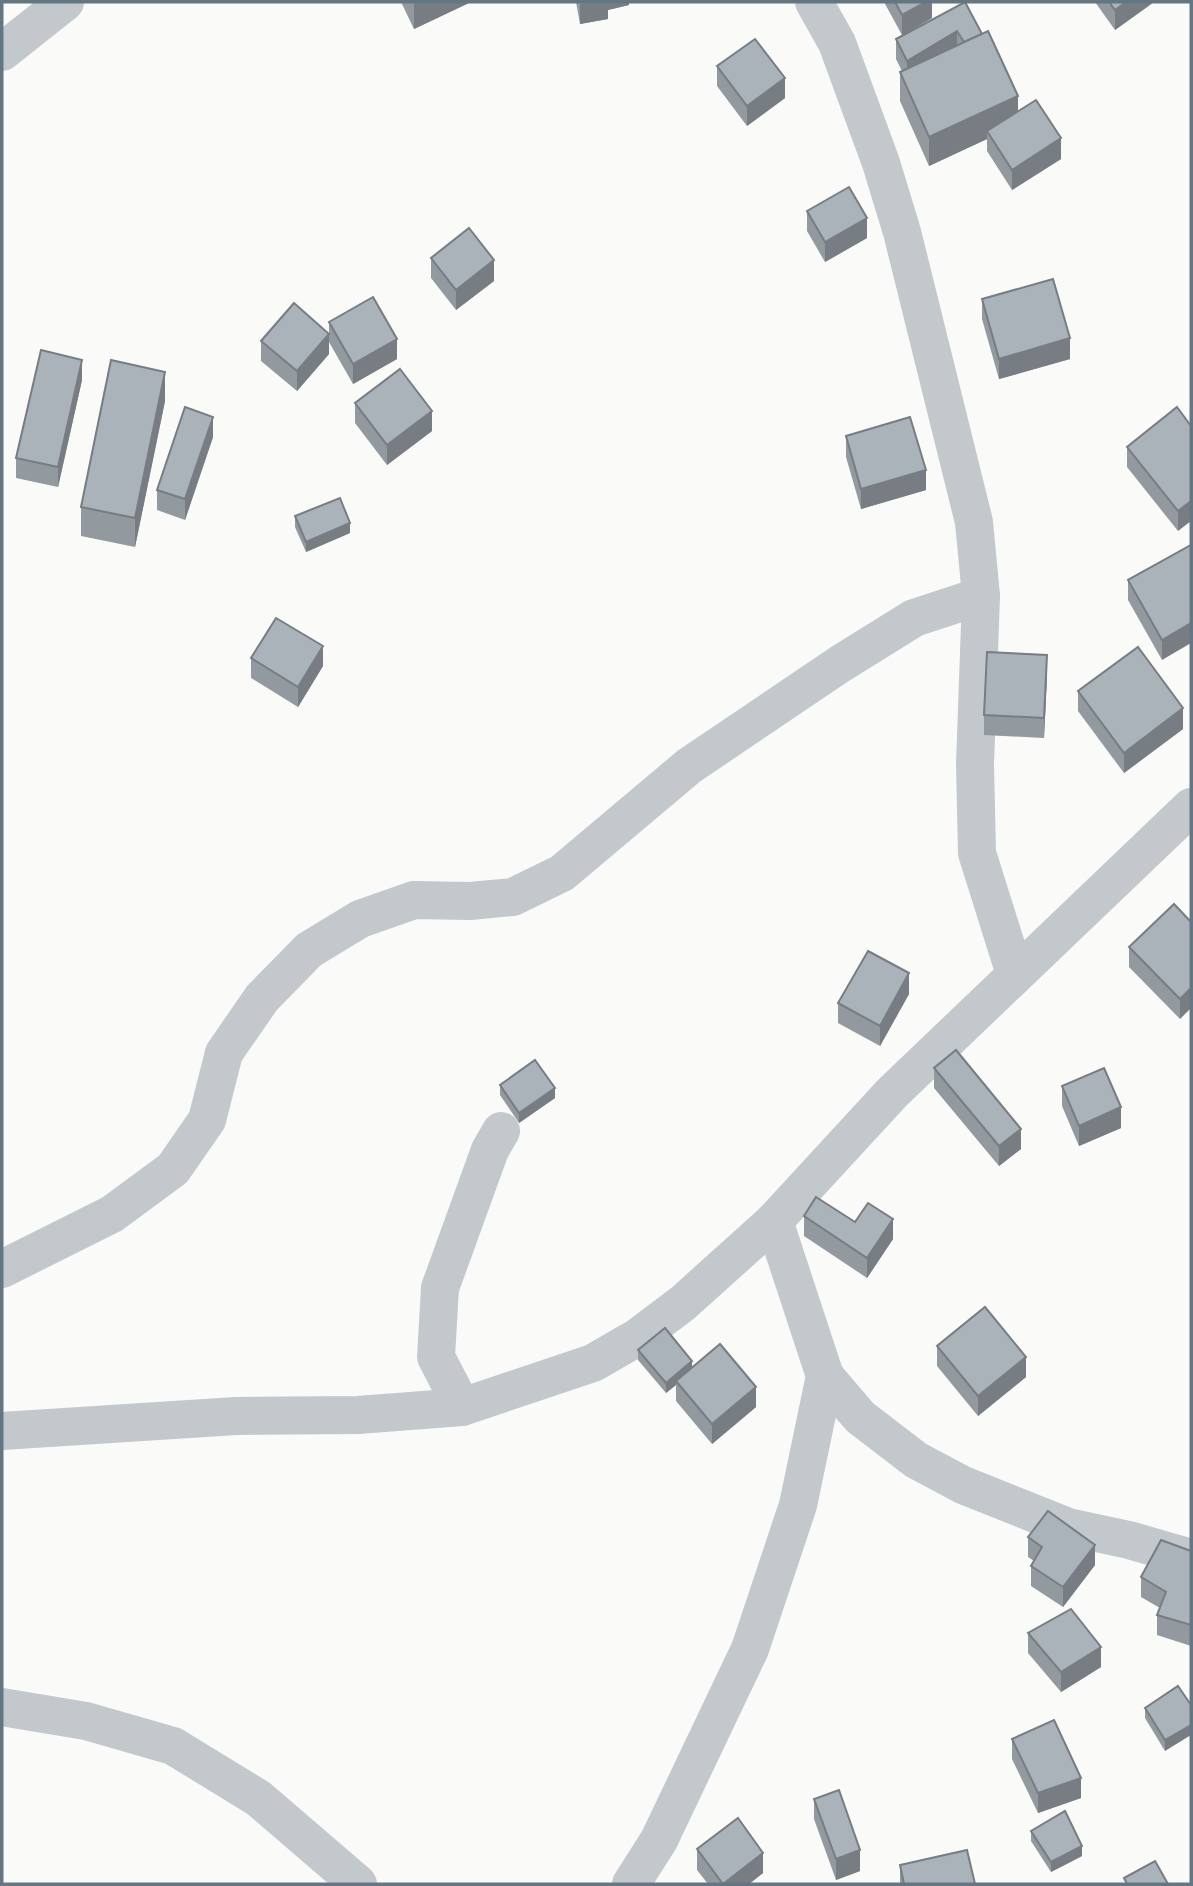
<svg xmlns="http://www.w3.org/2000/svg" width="1193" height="1886" viewBox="0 0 1193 1886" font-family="Roboto,sans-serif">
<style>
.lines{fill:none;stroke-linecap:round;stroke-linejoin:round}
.street{stroke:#c3c8cc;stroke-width:38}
.wall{fill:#929a9f}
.shaded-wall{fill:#777d82}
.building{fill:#aab3b9;stroke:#777d82;stroke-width:2}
</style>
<rect width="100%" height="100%" fill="#fafaf8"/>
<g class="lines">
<g class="street">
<path d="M814,2L837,43L881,163L902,232L974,522L981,596L975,765L977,853L1015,974"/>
<path d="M2,52L65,2"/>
<path d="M2,1269L112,1214L173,1169L207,1120L224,1053L262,998L309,950L360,919L414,900L470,901L513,897L562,873L689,766L840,664L914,618L981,596"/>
<path d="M825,1376L860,1417L916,1460L963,1485L1068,1527L1129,1540L1191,1558"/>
<path d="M462,1407L436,1357L440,1288L490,1150L501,1131"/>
<path d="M2,1431L236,1416L358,1415L462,1407L593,1363L638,1337L683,1303L774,1221L892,1093L1191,807"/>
<path d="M2,1707L86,1721L173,1746L258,1798L358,1884"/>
<path d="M631,1884L659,1840L750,1649L798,1505L825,1376L774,1221"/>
</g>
</g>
<g class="wall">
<path d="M401,2H471L414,29Z"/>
<path d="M576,2H629V5L608,10V19L580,24Z"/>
<path d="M884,2H932V18L904,35L965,2L1018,112L1061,159L1012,190L987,151V139L929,166L900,101V72L902,71L896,59V39L902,35Z"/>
<path d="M1095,2H1154L1115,30Z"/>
<path d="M717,66L785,98L747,126L717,86Z"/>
<path d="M807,211L867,238L825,262L807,231Z"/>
<path d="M431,258L494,281L456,310L431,278Z"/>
<path d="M982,299L1070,359L999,379L982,319Z"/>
<path d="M329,322L397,359L353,384L329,342Z"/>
<path d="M261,341L329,354L297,391L261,361Z"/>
<path d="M82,380L58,487L16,478V458Z"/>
<path d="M165,401L135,547L81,536V507Z"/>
<path d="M355,403L432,431L387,465L355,423Z"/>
<path d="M1191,426L1178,531L1127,467V447Z"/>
<path d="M846,436L926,490L861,509L846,457Z"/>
<path d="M213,437L185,520L157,510V490Z"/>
<path d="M295,516L350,533L306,552L295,527Z"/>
<path d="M1191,545L1162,660L1128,600V580Z"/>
<path d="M251,658L323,666L298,707L251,678Z"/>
<path d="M1047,675L1044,738L984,735V715Z"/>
<path d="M1078,691L1183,729L1124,773L1078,711Z"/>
<path d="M1191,922L1180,1019L1129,967V947Z"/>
<path d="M909,994L880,1046L838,1023V1003Z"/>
<path d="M934,1068L1021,1149L999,1166L934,1088Z"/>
<path d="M500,1085L555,1098L519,1123L500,1095Z"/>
<path d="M1062,1086L1121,1128L1079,1146L1062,1106Z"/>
<path d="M804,1216L855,1222L893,1239L867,1278L804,1236Z"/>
<path d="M937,1346L1026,1377L978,1416L937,1366Z"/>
<path d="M638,1350L692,1367L756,1407L712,1444L676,1401V1385L666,1393L638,1360Z"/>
<path d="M1028,1537L1095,1565L1063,1607L1031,1586V1566L1034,1561L1028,1557Z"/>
<path d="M1191,1551V1646L1157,1635V1615L1160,1608L1141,1597V1577Z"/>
<path d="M1028,1633L1101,1667L1061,1692L1028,1653Z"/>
<path d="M1178,1686L1165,1751L1145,1718V1708Z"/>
<path d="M1012,1739L1081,1798L1038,1813L1012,1759Z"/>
<path d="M814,1799L860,1871L836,1880L814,1819Z"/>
<path d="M1031,1831L1082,1856L1051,1872L1031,1841Z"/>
<path d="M697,1849L763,1873L749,1884H708L697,1870Z"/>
<path d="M900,1865L975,1884H900Z"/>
</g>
<g class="shaded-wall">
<path d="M414,2H471L414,29Z"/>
<path d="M592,2H629V5L608,10V19L580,24V4Z"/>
<path d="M926,2H932V18L902,35V15Z"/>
<path d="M1126,2H1154L1115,30V10Z"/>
<path d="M957,31V51L907,81V61Z"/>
<path d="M785,78V98L747,126V106Z"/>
<path d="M1018,96V125L987,131V139L929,166V137Z"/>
<path d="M1061,138V159L1012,190V170Z"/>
<path d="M867,218V238L825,262V242Z"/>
<path d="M494,260V281L456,310V290Z"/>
<path d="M329,334V354L297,391V371Z"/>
<path d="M1070,338V359L999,379V359Z"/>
<path d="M397,339V359L353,384V364Z"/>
<path d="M82,360V380L58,487V467Z"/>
<path d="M165,372V401L135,547V518Z"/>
<path d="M432,411V431L387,465V445Z"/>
<path d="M213,417V437L185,520V499Z"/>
<path d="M926,470V490L861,509V489Z"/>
<path d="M1191,501V521L1178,531V511Z"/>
<path d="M350,523V533L306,552V542Z"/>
<path d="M1191,623V643L1162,660V640Z"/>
<path d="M323,646V666L298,707V687Z"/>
<path d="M1047,655V675L1044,738V718Z"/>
<path d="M1183,708V729L1124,773V753Z"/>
<path d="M909,973V994L880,1046V1026Z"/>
<path d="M1191,988V1008L1180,1019V999Z"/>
<path d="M555,1088V1098L519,1123V1113Z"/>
<path d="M1121,1107V1128L1079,1146V1126Z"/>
<path d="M1021,1129V1149L999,1166V1146Z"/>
<path d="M893,1219V1239L867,1278V1258Z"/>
<path d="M1026,1357V1377L978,1416V1396Z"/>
<path d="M692,1361V1372L676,1381V1385L666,1393V1383Z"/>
<path d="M756,1387V1407L712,1444V1424Z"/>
<path d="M1095,1545V1565L1063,1607V1587Z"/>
<path d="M1101,1647V1667L1061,1692V1672Z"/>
<path d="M1191,1725V1735L1165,1751V1740Z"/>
<path d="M1081,1778V1798L1038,1813V1793Z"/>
<path d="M1082,1846V1856L1051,1872V1862Z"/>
<path d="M860,1850V1871L836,1880V1859Z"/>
<path d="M763,1853V1873L749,1884H723Z"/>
</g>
<g class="building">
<path d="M895,2H926L902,15Z"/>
<path d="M965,2L982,34L964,42L957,31L907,61L896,39Z"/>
<path d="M1109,2H1126L1115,10Z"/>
<path d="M988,31L1018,96L929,137L900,72Z"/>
<path d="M755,39L785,78L747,106L717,66Z"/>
<path d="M1036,100L1061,138L1012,170L987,131Z"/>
<path d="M849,187L867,218L825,242L807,211Z"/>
<path d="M469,228L494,260L456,290L431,258Z"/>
<path d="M1053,279L1070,338L999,359L982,299Z"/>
<path d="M373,297L397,339L353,364L329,322Z"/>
<path d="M294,303L329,334L297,371L261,341Z"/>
<path d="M41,350L82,360L58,467L16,458Z"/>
<path d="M111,360L165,372L135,518L81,507Z"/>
<path d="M400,369L432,411L387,445L355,403Z"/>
<path d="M185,407L213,417L185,499L157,490Z"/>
<path d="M1177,407L1191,426V501L1178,511L1127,447Z"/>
<path d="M910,417L926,470L861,489L846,436Z"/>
<path d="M340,498L350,523L306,542L295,516Z"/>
<path d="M1191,545V623L1162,640L1128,580Z"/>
<path d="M276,618L323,646L298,687L251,658Z"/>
<path d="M1138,647L1183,708L1124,753L1078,691Z"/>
<path d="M987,652L1047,655L1044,718L984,715Z"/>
<path d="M1174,904L1191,922V988L1180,999L1129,947Z"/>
<path d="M868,951L909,973L880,1026L838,1003Z"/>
<path d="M956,1050L1021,1129L999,1146L934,1068Z"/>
<path d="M535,1060L555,1088L519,1113L500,1085Z"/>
<path d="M1104,1068L1121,1107L1079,1126L1062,1086Z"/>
<path d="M816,1197L855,1222L868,1203L893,1219L867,1258L804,1216Z"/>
<path d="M985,1307L1026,1357L978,1396L937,1346Z"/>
<path d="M665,1328L692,1361L666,1383L638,1350Z"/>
<path d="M720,1344L756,1387L712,1424L676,1381Z"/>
<path d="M1048,1511L1095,1545L1063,1587L1031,1566L1042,1547L1028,1537Z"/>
<path d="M1161,1540L1191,1551V1625L1157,1615L1166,1592L1141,1577Z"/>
<path d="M1071,1609L1101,1647L1061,1672L1028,1633Z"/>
<path d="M1178,1686L1191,1705V1725L1165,1740L1145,1708Z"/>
<path d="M1054,1720L1081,1778L1038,1793L1012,1739Z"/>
<path d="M839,1790L860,1850L836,1859L814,1799Z"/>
<path d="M1065,1811L1082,1846L1051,1862L1031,1831Z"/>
<path d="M738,1818L763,1853L723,1884L697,1849Z"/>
<path d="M967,1850L975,1884H904L900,1865Z"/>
<path d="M1155,1861L1168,1884H1127L1124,1878Z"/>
</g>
<rect width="1193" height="1886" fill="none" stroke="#657683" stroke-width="7"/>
</svg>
